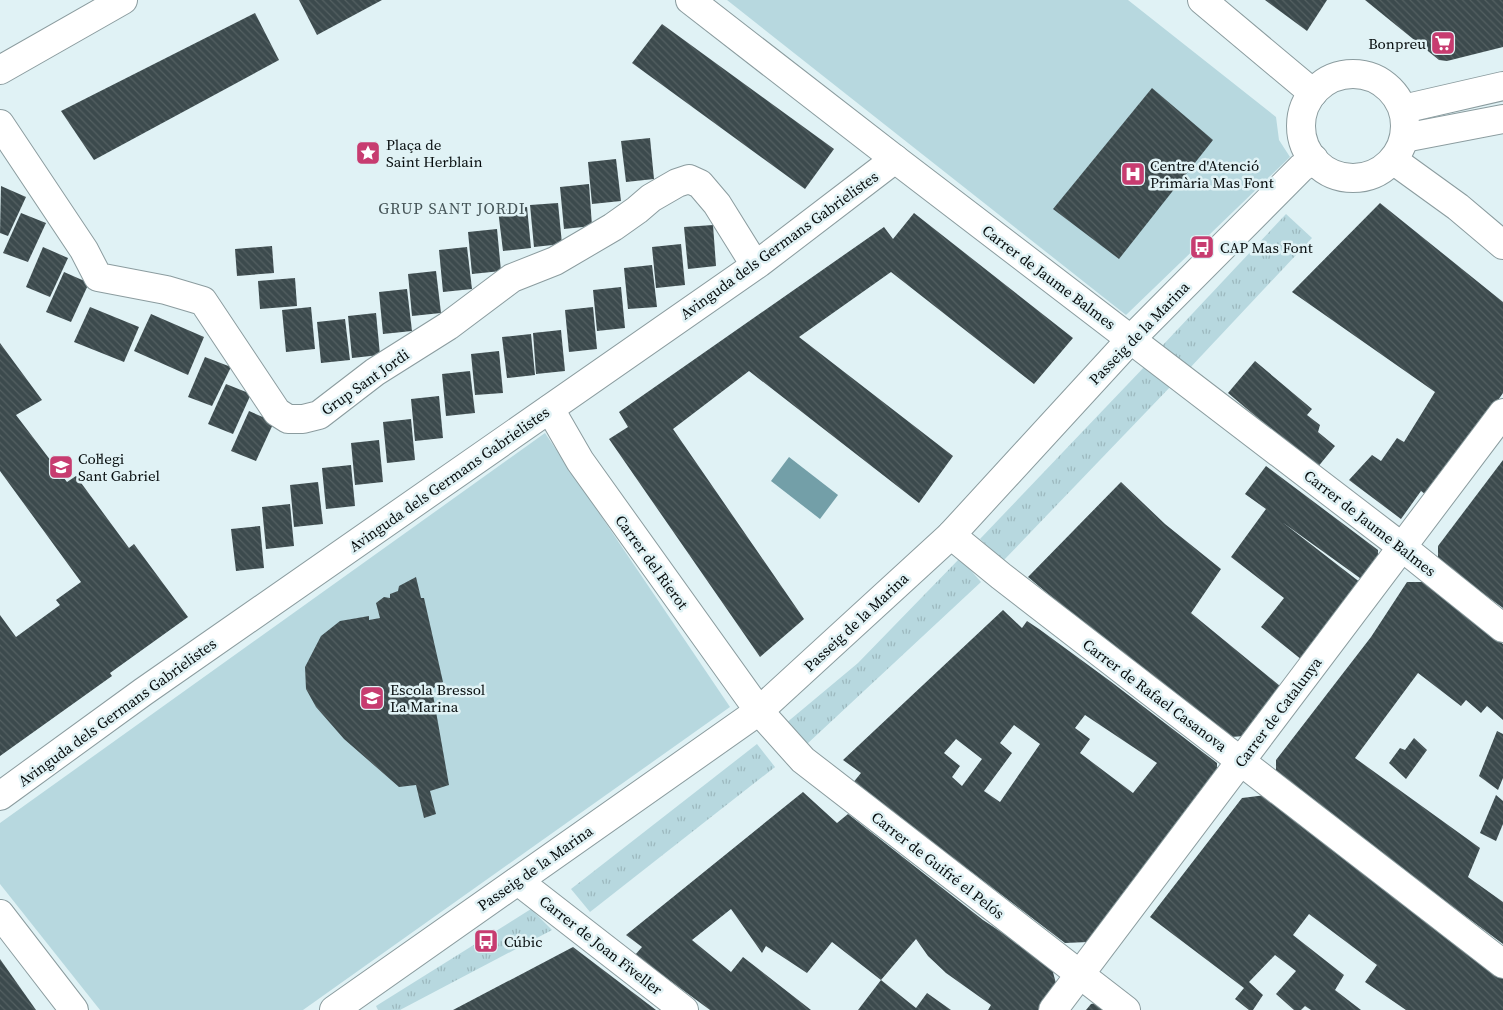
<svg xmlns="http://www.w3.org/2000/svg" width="1503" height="1010" viewBox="0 0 1503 1010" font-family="'Source Serif 4',serif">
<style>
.grass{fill:url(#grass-tufts)}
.green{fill:#b7d8df}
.water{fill:#739fa8}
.building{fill:url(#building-back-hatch);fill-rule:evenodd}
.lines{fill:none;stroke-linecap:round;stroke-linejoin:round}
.street-casing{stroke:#8b9c9f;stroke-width:30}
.secondary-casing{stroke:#8b9c9f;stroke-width:30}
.street{stroke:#fff;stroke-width:28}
.secondary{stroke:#fff;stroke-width:28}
.labels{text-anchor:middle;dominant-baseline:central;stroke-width:5;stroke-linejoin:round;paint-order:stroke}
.poi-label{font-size:15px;fill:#070d0e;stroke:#e0f2f5;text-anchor:start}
.street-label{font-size:15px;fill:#070d0e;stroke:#e0f2f5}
.neighbourhood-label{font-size:16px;letter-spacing:1px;fill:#475659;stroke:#e0f2f5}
</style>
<defs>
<pattern id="grass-tufts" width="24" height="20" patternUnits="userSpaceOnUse" patternTransform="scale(1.25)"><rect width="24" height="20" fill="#b7d8df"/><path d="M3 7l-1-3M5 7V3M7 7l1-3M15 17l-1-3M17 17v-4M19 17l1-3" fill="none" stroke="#9cb8be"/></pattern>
<pattern id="building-back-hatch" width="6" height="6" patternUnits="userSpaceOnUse" patternTransform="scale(1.25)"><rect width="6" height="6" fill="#3c4a4d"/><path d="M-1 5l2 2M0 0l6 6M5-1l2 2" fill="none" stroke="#546062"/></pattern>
</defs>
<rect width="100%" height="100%" fill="#e0f2f5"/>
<g class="grass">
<path d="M1286,214L1312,238L1188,370L1162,346Z"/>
<path d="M1148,363L1172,385L1003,561L980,539Z"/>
<path d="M960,558L981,582L807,744L785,724L858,663Z"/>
<path d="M757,744L775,767L590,912L571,889Z"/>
<path d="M531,909L552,930L400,1010H378L376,1006Z"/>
</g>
<g class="green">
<path d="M727,0H1128L1276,117L1279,140L1290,157L1126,315Z"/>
<path d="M545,433L730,707L303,1010H100L0,884V823Z"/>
</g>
<path class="water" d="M789,457L838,495L820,519L771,481Z"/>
<g class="building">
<path d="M299,0H382L317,35Z"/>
<path d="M1265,0H1327L1307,31Z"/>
<path d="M1365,0H1503V47L1447,61L1439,60Z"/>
<path d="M255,13L279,60L94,160L61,111Z"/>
<path d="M662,24L834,149L805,189L632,63Z"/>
<path d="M1152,88L1213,140L1119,259L1053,209Z"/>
<path d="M650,138L654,179L626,182L621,141Z"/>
<path d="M616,159L621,201L592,204L588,162Z"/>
<path d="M589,184L592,226L564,229L560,187Z"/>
<path d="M1,186L26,197L8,236L0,233Z"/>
<path d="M558,203L562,244L534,247L530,205Z"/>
<path d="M1380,203L1503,302V393L1430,498L1421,491L1401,519L1349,480L1372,455L1381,461L1397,438L1404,442L1435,392L1292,292Z"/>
<path d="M527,207L531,248L503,251L498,210Z"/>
<path d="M21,213L46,223L28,262L3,253Z"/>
<path d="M914,213L1073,338L1034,384L891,272L799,337L953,456L919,503L749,371L673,429L804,619L760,657L609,439L628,427L619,412L884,227L893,239Z"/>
<path d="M713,225L716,266L688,269L684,227Z"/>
<path d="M497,229L501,271L472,274L468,232Z"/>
<path d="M681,244L685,285L656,288L652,247Z"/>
<path d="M272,246L274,273L237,276L235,249Z"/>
<path d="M43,247L68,258L50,297L26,287Z"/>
<path d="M467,247L472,289L443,292L439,250Z"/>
<path d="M652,265L657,307L628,309L624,268Z"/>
<path d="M436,271L441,313L412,316L408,274Z"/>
<path d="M64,272L89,283L71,322L46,312Z"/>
<path d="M295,278L297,306L260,309L258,281Z"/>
<path d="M621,287L625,328L597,331L593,290Z"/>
<path d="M407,289L412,331L383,334L379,292Z"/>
<path d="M90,307L139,327L124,362L74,342Z"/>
<path d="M311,307L315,349L286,352L282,310Z"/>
<path d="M593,307L597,349L569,352L565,310Z"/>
<path d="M376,313L380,355L352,358L348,316Z"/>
<path d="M151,314L204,337L188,375L134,351Z"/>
<path d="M345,319L350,360L321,363L317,322Z"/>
<path d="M561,330L565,371L536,374L533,333Z"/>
<path d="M531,334L535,375L507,378L502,337Z"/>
<path d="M0,343L42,400L16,415L67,482L76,476L129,548L134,544L188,617L110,673L112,676L0,756V615L16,637L60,605L56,600L81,582L0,471Z"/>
<path d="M499,351L503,393L475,395L471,354Z"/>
<path d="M205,357L231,367L212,406L188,397Z"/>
<path d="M1255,361L1312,409L1307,415L1320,425L1318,432L1335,446L1317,468L1228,393Z"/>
<path d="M470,371L475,413L446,416L442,374Z"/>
<path d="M226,384L251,394L233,434L208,424Z"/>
<path d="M439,396L443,438L415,441L411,399Z"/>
<path d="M249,411L274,422L256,461L231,451Z"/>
<path d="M411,419L415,460L387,463L383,422Z"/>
<path d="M379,440L383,482L355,485L351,443Z"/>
<path d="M1503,460V608L1438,561V546Z"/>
<path d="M351,465L355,506L326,509L322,468Z"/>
<path d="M1266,466L1378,550V560L1364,581L1282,522L1361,583L1302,660L1261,627L1284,598L1231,557L1266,509L1245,494Z"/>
<path d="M318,482L323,524L294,527L290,485Z"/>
<path d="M1121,482L1165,524L1221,569L1191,613L1280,686L1244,736L1231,737L1078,619L1028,577Z"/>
<path d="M290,504L294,546L266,549L262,507Z"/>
<path d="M260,526L264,568L236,571L231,529Z"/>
<path d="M416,577L421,598H424L443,682L432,689L449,785L430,791L436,814L424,818L416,785L399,787L344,739L316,707L306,689L305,667L321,636L340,621L369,616V620L380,618L376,603L384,597L390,598V594L398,591L399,586Z"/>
<path d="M1407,582H1423L1503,644V720L1487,706L1481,713L1466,700L1461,706L1418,673L1355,758L1480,848L1468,877L1503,902V944L1364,841L1276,772V760L1371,637Z"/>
<path d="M1003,610L1022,628L1027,621L1039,629L1110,681L1217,763V775L1088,942L1065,943L912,827L852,784L861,773L843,760ZM1085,715L1157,763L1133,793L1080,753L1090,739L1075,728ZM1014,725L1040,744L1000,802L984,791L1012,753L1000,743ZM956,739L982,759L962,786L952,777L960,766L944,753Z"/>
<path d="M1497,731L1503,734V778L1498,790L1479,776Z"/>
<path d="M1414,738L1427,750L1406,779L1389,763L1400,748L1405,750Z"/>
<path d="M803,792L837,823L848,814L983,920L1051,965L1057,987L1038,1010H988L991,1005L946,973L928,956L916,939L881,980L832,942L807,973L766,946L762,953L731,909L692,940L731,972L743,957L811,1010H710L635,955L642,947L626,935Z"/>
<path d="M1266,795L1448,939L1503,979V1010H1406L1365,982L1377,965L1309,914L1293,935L1344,975L1335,990L1361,1010H1311L1305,1006L1301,1010H1294L1276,994L1296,971L1275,955L1249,982L1263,995L1253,1010H1249L1235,999L1244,988L1150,917L1242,798Z"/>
<path d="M1496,795L1503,801V824L1496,841L1480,833Z"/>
<path d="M573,947L656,1010H453Z"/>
<path d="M0,959L36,1010H0Z"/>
<path d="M881,980L916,1008L927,993L951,1010H858Z"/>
<path d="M1096,1003L1106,1010H1086L1091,1004Z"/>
</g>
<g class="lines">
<defs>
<g id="street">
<path d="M690,0L895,159L1402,547L1503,628"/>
<path d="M0,124L84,250L98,277L166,290L203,301L277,412L288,419H303L319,415L375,372L448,326L512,278L555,261L613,227L637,210L651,198L677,183L689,179L700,184L717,204L755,265"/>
<path d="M550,409L580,461L759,711L803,760L1126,1010"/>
<path d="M951,535L1001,576L1503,964"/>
<path d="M0,796L143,692L759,263L895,159"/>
<path d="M518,881L684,1010"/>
<path d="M0,914L74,1010"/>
<path d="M334,1010L759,711L951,535L1131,339L1301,168L1314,159"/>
<path d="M1053,1010L1503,413"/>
</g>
<g id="secondary">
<path d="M1202,0L1313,93"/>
<path d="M0,70L123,0"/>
<circle cx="1353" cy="126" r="52"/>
<path d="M1403,109L1503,86"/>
<path d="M1404,138L1503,119"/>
<path d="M1393,160L1458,207L1503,245"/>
</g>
</defs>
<use href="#street" class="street-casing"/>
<use href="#secondary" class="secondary-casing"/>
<use href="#street" class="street"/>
<use href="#secondary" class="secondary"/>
</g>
<defs>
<symbol id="supermarket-square" viewBox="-11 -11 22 22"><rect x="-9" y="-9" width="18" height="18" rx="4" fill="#c73c70" stroke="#e0f2f5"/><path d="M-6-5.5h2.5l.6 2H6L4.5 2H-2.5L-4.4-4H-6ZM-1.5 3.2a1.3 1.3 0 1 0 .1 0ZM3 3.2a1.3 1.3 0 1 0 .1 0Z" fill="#fff"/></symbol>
<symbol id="sight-square" viewBox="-11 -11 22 22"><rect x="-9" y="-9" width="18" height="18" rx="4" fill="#c73c70" stroke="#e0f2f5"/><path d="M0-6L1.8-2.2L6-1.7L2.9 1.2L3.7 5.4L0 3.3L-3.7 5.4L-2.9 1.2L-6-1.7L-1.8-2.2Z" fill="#fff"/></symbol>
<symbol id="hospital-square" viewBox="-11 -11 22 22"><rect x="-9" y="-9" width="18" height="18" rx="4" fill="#c73c70" stroke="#e0f2f5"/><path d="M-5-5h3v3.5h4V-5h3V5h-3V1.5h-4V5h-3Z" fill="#fff"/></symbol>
<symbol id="bus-square" viewBox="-11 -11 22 22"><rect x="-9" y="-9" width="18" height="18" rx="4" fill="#c73c70" stroke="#e0f2f5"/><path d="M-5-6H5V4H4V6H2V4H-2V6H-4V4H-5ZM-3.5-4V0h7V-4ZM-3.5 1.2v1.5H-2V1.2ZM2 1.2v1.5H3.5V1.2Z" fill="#fff"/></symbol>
<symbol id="school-square" viewBox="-11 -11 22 22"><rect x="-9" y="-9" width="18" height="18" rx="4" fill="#c73c70" stroke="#e0f2f5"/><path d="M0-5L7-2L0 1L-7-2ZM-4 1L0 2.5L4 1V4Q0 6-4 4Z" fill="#fff"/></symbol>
</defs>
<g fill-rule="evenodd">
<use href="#supermarket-square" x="1429" y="29" width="28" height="28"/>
<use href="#sight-square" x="354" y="139" width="28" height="28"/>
<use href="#hospital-square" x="1119" y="160" width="28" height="28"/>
<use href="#bus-square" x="1188" y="233" width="28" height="28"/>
<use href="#school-square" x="47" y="453" width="28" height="28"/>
<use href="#school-square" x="358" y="684" width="28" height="28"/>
<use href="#bus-square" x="472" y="927" width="28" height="28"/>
</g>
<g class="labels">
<g class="poi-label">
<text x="1426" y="43" text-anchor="end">Bonpreu</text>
<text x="386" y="144">Plaça de<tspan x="386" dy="17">Saint Herblain</tspan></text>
<text x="1150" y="165">Centre d'Atenció<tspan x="1150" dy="17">Primària Mas Font</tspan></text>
<text x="1220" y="247">CAP Mas Font</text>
<text x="78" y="458">Col·legi<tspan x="78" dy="17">Sant Gabriel</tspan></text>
<text x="390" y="689">Escola Bressol<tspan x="390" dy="17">La Marina</tspan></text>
<text x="504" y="941">Cúbic</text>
</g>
<g class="street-label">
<text transform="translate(779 245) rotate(-36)">Avinguda dels Germans Gabrielistes</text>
<text transform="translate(1049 277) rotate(37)">Carrer de Jaume Balmes</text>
<text transform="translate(1139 333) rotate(-46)">Passeig de la Marina</text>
<text transform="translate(365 382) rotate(-35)">Grup Sant Jordi</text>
<text transform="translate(449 479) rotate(-35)">Avinguda dels Germans Gabrielistes</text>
<text transform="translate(1370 523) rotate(38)">Carrer de Jaume Balmes</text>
<text transform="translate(652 562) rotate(54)">Carrer del Rierot</text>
<text transform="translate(856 622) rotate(-43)">Passeig de la Marina</text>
<text transform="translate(1155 695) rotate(37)">Carrer de Rafael Casanova</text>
<text transform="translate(117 712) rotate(-36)">Avinguda dels Germans Gabrielistes</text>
<text transform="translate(1278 712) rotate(-53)">Carrer de Catalunya</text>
<text transform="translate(938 865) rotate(38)">Carrer de Guifré el Pelós</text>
<text transform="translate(535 868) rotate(-35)">Passeig de la Marina</text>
<text transform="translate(601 945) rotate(38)">Carrer de Joan Fiveller</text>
</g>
<g class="neighbourhood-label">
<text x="452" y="208">GRUP SANT JORDI</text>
</g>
</g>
</svg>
